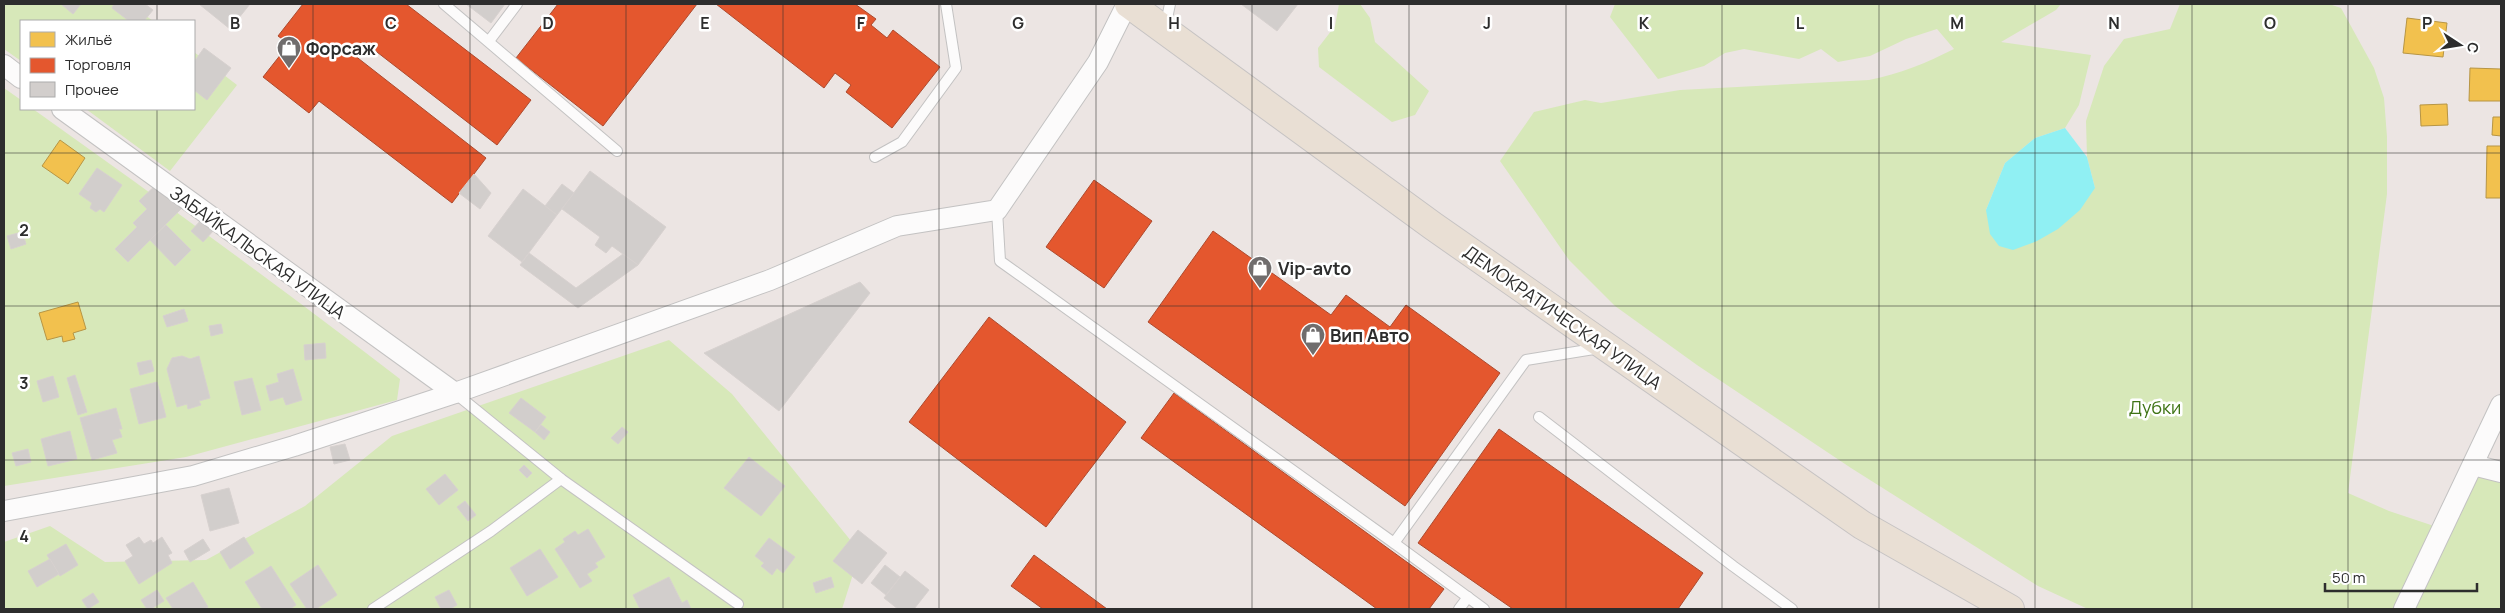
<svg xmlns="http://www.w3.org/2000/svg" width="2505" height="613" viewBox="0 0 2505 613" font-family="Manrope,sans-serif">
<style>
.green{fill:#d7e8b9}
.water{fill:#90f0f3}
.homes{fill:#f2c14e;stroke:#b79544}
.shops{fill:#e4572e;stroke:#ad4a2e}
.building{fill:#d2cecc;stroke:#d7d1cf}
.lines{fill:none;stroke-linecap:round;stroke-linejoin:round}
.service-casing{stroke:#c3c2c2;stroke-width:12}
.minor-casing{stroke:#c3c2c2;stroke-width:22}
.primary-casing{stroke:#c6c3c3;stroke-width:30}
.service{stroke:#fcfbfb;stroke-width:10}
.minor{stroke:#fcfbfb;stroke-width:20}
.primary{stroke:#e9dfd4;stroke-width:28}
.grid{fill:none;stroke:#2d2d2d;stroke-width:1;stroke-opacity:0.55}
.labels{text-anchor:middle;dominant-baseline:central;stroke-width:5;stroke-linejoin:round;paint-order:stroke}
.poi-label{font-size:18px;font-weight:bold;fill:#2d2d2d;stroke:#fff;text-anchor:start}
.street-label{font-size:18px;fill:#2d2d2d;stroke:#fff}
.park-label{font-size:18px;fill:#3e7314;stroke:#fff}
.grid-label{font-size:16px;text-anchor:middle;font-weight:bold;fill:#2d2d2d;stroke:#fff;stroke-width:5;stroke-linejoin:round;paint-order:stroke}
</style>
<rect width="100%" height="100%" fill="#ece5e3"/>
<g class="green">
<path d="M4,4H130L153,21H21V61L4,49Z"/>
<path d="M1339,4H1360L1370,18L1375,42L1429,91L1415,115L1392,122L1319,67L1318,48L1335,26Z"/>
<path d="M1615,4H2061L2056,10L2001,42L2091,55L2079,105L2065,128L2035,138L2005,163L1986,210L2095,188L2087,157L2086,121L2104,66L2124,39L2170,29L2180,4H2329L2341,8L2374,68L2384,98L2387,137V194L2348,493L2389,511L2452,532L2477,475L2501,478V609H2088L2038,586L1851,468L1697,365L1615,306L1569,260L1500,161L1534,112L1585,100L1601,103L1680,90L1869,80C1900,74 1926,63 1954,49L1937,29L1906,39L1870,56L1838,62L1821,49L1799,59L1744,49L1725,53L1704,66L1658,79L1610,17Z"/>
<path d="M194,52L237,85L170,171L86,109H194Z"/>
<path d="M4,88L21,100V109H33C157,197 280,287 400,379L397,400L186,457L4,486Z"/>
<path d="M669,340L732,394L860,552L842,609H4V542L50,526L105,562L206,560L305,506L392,436Z"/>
</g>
<path class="water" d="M2065,128L2087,157L2095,188L2080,210L2058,229L2037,241L2013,250L1999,246L1990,234L1986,210L2005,163L2035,138Z"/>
<g class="homes">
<path d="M2407,18L2447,23L2443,57L2403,53Z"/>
<path d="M2470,68L2501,69V101H2469Z"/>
<path d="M2447,104L2448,125L2421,126L2420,105Z"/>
<path d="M2493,117H2501V136L2492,135Z"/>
<path d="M60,140L85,158L68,184L42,166Z"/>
<path d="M2487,146H2501V198H2486Z"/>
<path d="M78,302L86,329L73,333L75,339L63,342L62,336L47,340L39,313Z"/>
</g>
<g class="shops">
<path d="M303,4H406L531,100L497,145L364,42L354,55L486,158L452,203L319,101L309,113L263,77L289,44L278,36Z"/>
<path d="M558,4H697L603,126L516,58Z"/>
<path d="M716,4H855L876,19L871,25L887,38L893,30L940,67L892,128L846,92L851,85L835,73L824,88Z"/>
<path d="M1094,180L1152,221L1104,288L1046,247Z"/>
<path d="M1213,231L1331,315L1346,295L1390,327L1406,305L1500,373L1405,506L1148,322Z"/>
<path d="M989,317L1126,422L1046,527L909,422Z"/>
<path d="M1174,393L1444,589L1429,609H1377L1141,438Z"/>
<path d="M1499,429L1703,573L1678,609H1513L1418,543Z"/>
<path d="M1034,555L1107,609H1043L1011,586Z"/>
</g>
<g class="building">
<path d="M61,4H81L73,14Z"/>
<path d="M114,4H145L153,10L144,21H129L112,8Z"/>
<path d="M199,4H250L230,29Z"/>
<path d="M466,4H505L491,23Z"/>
<path d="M1241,4H1298L1277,31Z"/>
<path d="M204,48L231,68L207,100L194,90V62Z"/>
<path d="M97,168L122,185L104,212L100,209L96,212L90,208L92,203L79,194Z"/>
<path d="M590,171L666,227L638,265L612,246L606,253L595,245L600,237L562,209Z"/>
<path d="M474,174L491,193L480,209L459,193Z"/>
<path d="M158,183L182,208L128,262L115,249L137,227L133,223L147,209L139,201Z"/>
<path d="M562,184L574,193L557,215L545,206Z"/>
<path d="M523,189L557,215L522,262L488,236Z"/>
<path d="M202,219L214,230L203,242L191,231Z"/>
<path d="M166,225L191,250L175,266L150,240Z"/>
<path d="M22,232L26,244L11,249L7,236Z"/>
<path d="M529,253L576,288L623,254L638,265L578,308L520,265Z"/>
<path d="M860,282L870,293L779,411L704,353Z"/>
<path d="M184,309L188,321L167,327L163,316Z"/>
<path d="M221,324L223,333L211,336L209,326Z"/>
<path d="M325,343L326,358L305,360L304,345Z"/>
<path d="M182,356L190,359L199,356L210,398L199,401L201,405L188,409L187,404L177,407L167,369L172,358Z"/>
<path d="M151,360L154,371L140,375L137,363Z"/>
<path d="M293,369L302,400L286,405L283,397L270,401L266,386L279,382L277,374Z"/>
<path d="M75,375L87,412L78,415L67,378Z"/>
<path d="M53,376L59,397L43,402L37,381Z"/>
<path d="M252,378L261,410L242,415L234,382Z"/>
<path d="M157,382L166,417L139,424L130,389Z"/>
<path d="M521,398L546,417L535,432L509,413Z"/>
<path d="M116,408L122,429H119L122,437L112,440L117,453L92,460L80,418Z"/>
<path d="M541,425L550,432L544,440L535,432Z"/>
<path d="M622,427L628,432L618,444L611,438Z"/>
<path d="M70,431L77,459L48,466L41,439Z"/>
<path d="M345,444L350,460L334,464L330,447Z"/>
<path d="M28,449L31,462L16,466L12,453Z"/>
<path d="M749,457L785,486L761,516L724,488Z"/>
<path d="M524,465L532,473L527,478L519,470Z"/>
<path d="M445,474L458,490L439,505L426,489Z"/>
<path d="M229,488L239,523L210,531L201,495Z"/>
<path d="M465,501L476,515L468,521L457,507Z"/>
<path d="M588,529L605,557L595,563L598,567L587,574L592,581L580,588L555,549L565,542L563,539L575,531L578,535Z"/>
<path d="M858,530L887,553L862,584L833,561Z"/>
<path d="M139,537L144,544L151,540L153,543L162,537L172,553L168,555L172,563L139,584L125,561L133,556L126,545Z"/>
<path d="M244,537L254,553L230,569L220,552Z"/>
<path d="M769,538L795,557L783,573L777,568L772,575L761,566L764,563L755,556Z"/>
<path d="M203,539L210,550L190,562L184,551Z"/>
<path d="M66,544L78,565L60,576L47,555Z"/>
<path d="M540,549L558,577L527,596L510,568Z"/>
<path d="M50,559L59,574L37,587L28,571Z"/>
<path d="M318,565L337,595L316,609H307L290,584Z"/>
<path d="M885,565L900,577L886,595L871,583Z"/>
<path d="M271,566L296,605L290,609H262L245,582Z"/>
<path d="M905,571L929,590L914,609H898L884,598Z"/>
<path d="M669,577L682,603L687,600L691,609H640L633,595Z"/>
<path d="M831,577L834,587L816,593L813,583Z"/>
<path d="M193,582L208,607L204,609H173L166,598Z"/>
<path d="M157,590L164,601L151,609H147L141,600Z"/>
<path d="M449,590L457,605L450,609H441L435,597Z"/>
<path d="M93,593L99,602L88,609L82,600Z"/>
</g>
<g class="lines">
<defs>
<g id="service">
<path d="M444,4L617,151"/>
<path d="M1165,28L1170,4"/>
<path d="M489,41L517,4"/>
<path d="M875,157L902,142L956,68L946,4"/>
<path d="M997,210L1000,261L1394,543L1526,360L1600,348"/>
<path d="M455,393L561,479L738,604"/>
<path d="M1539,417L1733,566L1792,609"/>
<path d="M1394,543L1484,609"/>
<path d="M373,609L491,531L561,479"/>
<path d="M1459,609L1468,597"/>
</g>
<g id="minor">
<path d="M4,65L21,78"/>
<path d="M62,109L455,393"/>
<path d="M2473,465L2501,472"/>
<path d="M4,511L193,476L294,446L455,393L770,280L897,226L997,210L1098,62L1127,4"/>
<path d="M2404,609L2501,405"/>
</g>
<path id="primary" d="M1129,4L1433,226L1862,525L2010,609"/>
</defs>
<use href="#service" class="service-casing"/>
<use href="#minor" class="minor-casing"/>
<use href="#primary" class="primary-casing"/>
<use href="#service" class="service"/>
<use href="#minor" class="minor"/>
<use href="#primary" class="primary"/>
</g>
<path class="grid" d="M157,4V21M313,4V609M470,4V609M626,4V609M783,4V609M939,4V609M1096,4V609M1252,4V609M1409,4V609M1566,4V609M1722,4V609M1879,4V609M2035,4V609M2192,4V609M2348,4V609M157,109V609M4,153H2501M4,306H2501M4,460H2501"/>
<defs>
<symbol id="shop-pin" viewBox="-11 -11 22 30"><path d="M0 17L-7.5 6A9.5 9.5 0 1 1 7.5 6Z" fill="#706d6d" stroke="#fff"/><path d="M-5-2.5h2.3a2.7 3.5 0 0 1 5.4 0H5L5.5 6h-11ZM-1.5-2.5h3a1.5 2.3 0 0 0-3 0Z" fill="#fff"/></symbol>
</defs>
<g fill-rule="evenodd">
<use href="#shop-pin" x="275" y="34" width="28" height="38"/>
<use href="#shop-pin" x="1246" y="254" width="28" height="38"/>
<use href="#shop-pin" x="1299" y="321" width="28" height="38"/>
</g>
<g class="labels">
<g class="poi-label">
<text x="306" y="48">Форсаж</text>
<text x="1278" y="268">Vip-avto</text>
<text x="1330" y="335">Вип Авто</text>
</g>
<g class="street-label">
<text transform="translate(258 252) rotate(36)">ЗАБАЙКАЛЬСКАЯ УЛИЦА</text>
<text transform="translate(1563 317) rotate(35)">ДЕМОКРАТИЧЕСКАЯ УЛИЦА</text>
</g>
<g class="park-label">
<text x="2155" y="407">Дубки</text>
</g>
</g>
<g class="grid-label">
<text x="235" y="29">B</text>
<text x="391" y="29">C</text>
<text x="548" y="29">D</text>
<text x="705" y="29">E</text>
<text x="861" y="29">F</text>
<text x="1018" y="29">G</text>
<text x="1174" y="29">H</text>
<text x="1331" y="29">I</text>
<text x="1487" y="29">J</text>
<text x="1644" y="29">K</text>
<text x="1800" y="29">L</text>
<text x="1957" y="29">M</text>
<text x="2114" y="29">N</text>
<text x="2270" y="29">O</text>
<text x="2427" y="29">P</text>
<text x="24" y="236">2</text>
<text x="24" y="389">3</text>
<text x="24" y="542">4</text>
</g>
<rect width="2505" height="613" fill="none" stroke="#2d2d2d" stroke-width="10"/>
<rect x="20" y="20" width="175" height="90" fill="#ffffff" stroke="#ababab"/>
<rect x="30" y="32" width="25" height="15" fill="#f2c14e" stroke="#ababab"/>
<text x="65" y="45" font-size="15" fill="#2d2d2d">Жильё</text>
<rect x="30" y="58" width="25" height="15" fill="#e4572e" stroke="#ababab"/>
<text x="65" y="70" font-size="15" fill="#2d2d2d">Торговля</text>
<rect x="30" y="82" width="25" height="15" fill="#d2cecc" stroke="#ababab"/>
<text x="65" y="95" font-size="15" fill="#2d2d2d">Прочее</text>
<g transform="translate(2460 45) rotate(102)" stroke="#ffffff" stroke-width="4" paint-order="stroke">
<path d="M0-4L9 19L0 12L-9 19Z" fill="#2d2d2d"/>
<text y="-8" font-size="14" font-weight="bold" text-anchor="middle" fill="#2d2d2d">С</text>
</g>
<path d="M2325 583v8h152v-8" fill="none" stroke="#2d2d2d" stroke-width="2.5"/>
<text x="2332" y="583" font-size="15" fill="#2d2d2d" stroke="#ffffff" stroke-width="4" paint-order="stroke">50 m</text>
</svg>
